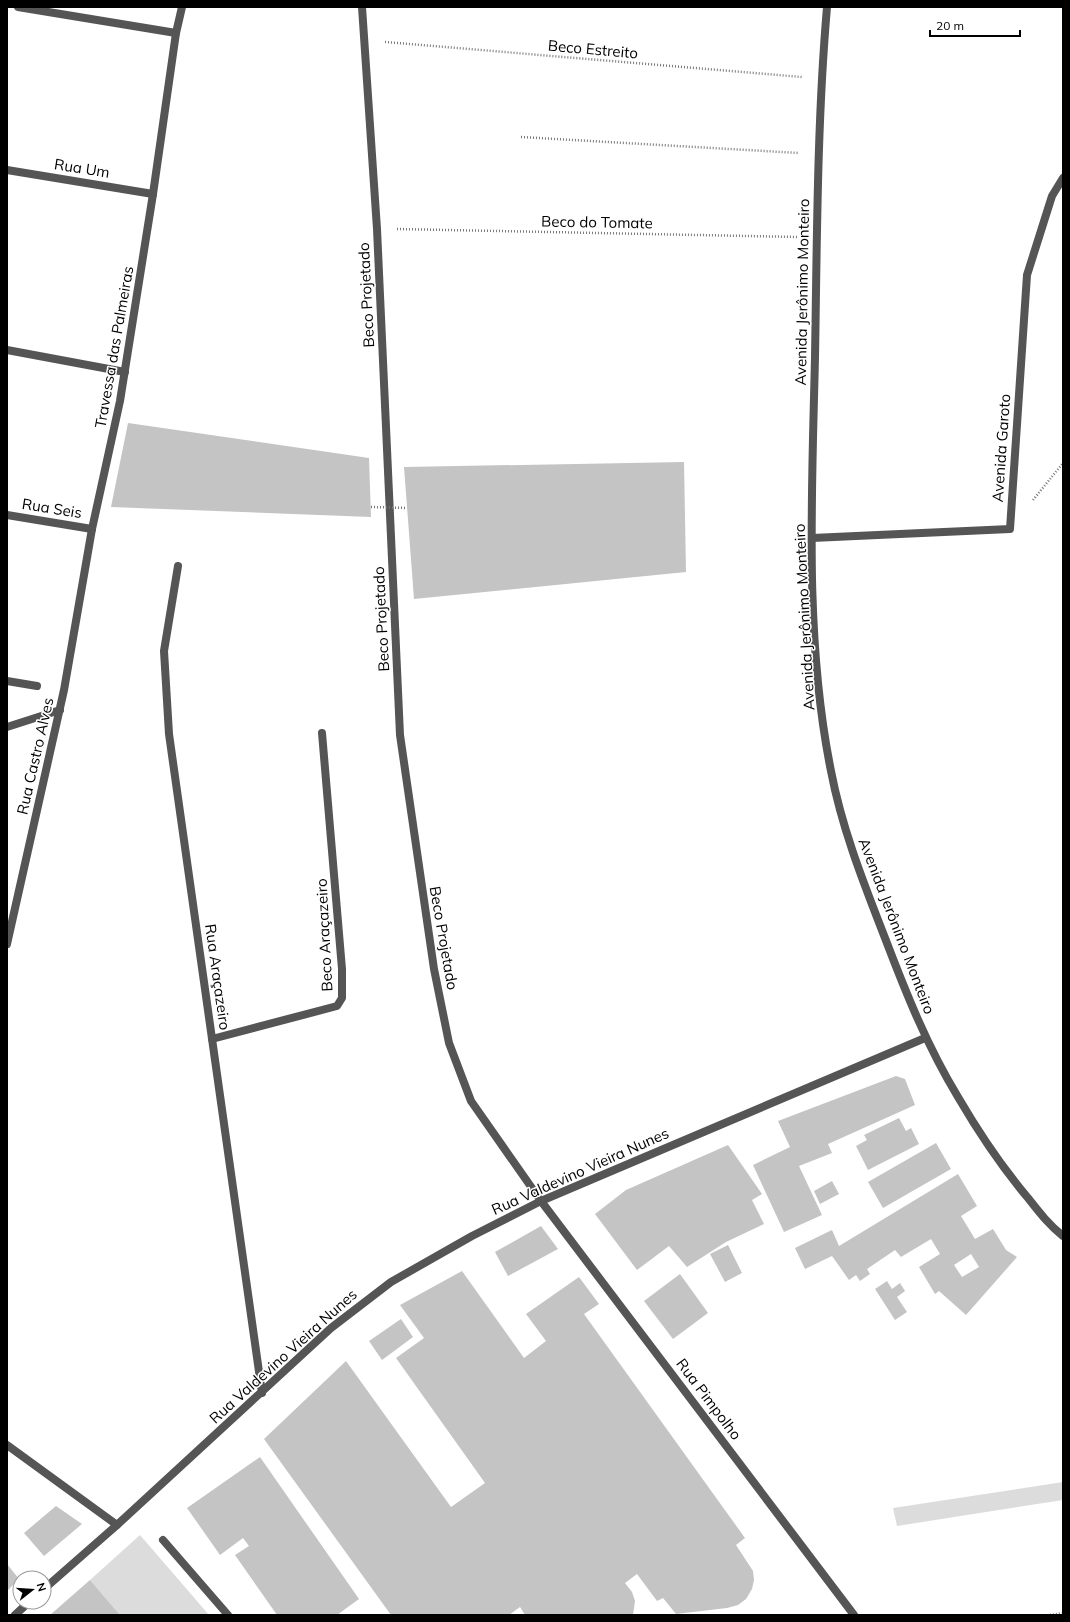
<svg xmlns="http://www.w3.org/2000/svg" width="1070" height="1622" viewBox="0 0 1070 1622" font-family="Mulish,sans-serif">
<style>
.green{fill:#dcdcdc}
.building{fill:#c4c4c4;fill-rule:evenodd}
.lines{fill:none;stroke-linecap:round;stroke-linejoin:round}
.path{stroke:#777;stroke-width:2.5;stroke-dasharray:1 2;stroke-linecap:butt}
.service{stroke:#555;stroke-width:8}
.minor{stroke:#555;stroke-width:8}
.tertiary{stroke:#555;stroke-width:8}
.path-bridge{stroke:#777;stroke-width:2.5;stroke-dasharray:1 2;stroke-linecap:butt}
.labels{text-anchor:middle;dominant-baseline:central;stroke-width:3;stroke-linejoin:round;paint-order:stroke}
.street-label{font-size:15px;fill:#000;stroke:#fff}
</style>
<rect width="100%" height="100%" fill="#fff"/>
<g class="green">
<path d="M1063,1482V1500L897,1526L893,1508Z"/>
<path d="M140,1535L209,1615H120L90,1580Z"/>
</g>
<g class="building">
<path d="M128,423L369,458L371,517L111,507Z"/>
<path d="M684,462L686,572L414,599L404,467Z"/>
<path d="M896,1076L905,1079L915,1105L828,1144L832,1153L799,1166L822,1215L784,1232L753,1165L790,1147L778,1121Z"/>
<path d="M899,1118L906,1131L911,1128L919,1144L868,1170L856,1146L867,1140L864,1135Z"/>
<path d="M936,1143L951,1169L883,1208L868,1182Z"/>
<path d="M728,1145L762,1194L752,1200L764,1224L726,1242L687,1267L669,1246L637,1270L595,1214L626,1190Z"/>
<path d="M958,1174L977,1206L961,1216L975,1239L993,1229L1006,1250L1017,1257L966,1315L939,1291L935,1294L919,1267L940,1254L931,1239L901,1257L895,1250L867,1269L870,1274L860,1281L856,1275L849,1280L832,1256L805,1269L795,1248L832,1230L839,1246ZM971,1254L979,1267L962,1277L954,1265Z"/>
<path d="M832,1181L839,1194L820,1204L814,1191Z"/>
<path d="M541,1226L558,1249L508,1276L495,1252Z"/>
<path d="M728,1245L742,1273L725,1282L710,1254Z"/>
<path d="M462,1271L524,1358L546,1341L526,1314L579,1277L599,1304L584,1314L745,1538L736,1545L753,1571L754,1580L752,1589L746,1599L738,1605L727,1608L676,1614L663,1598L657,1601L637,1574L625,1583L632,1592L635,1601L633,1615H525L520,1607L509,1615H391L264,1439L346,1361L451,1507L485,1483L396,1358L424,1338L400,1305Z"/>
<path d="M680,1274L708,1313L673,1339L644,1301Z"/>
<path d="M887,1281L892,1289L900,1283L905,1291L897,1297L907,1312L895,1320L875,1289Z"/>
<path d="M401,1319L413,1337L382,1360L369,1341Z"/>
<path d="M260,1457L359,1599L337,1615H277L235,1555L249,1546L243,1538L220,1555L187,1508Z"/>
<path d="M56,1506L82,1524L44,1556L24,1533Z"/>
<path d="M7,1564L19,1579L7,1591Z"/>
<path d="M90,1580L120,1615H50Z"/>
</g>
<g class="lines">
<g class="path">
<path d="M385,42L802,77"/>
<path d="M521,137L799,153"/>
<path d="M397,229L798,237"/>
<path d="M1033,500L1063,463"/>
<path d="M1050,1615L1063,1613"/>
</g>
<g class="service">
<path d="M7,727L60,710"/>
<path d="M212,1039L337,1006L342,998V969L322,733"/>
<path d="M163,1540L228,1615"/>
</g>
<g class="minor">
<path d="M18,7L176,33"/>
<path d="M362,7L377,229L400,735L434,969L449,1043L471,1101L541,1201L854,1615"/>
<path d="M7,170L153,194"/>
<path d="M7,350L125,372"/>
<path d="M7,515L92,529"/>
<path d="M812,538L1010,529L1027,275L1052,196L1063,178"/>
<path d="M178,566L164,651L169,734L262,1393"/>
<path d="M7,681L37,686"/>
<path d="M7,1445L117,1525"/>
<path d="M44,1589L117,1525L331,1328L391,1282L472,1236L541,1201L925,1038"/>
<path d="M15,1615L29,1602"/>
</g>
<g class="tertiary">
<path d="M827,7C817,124 817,240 815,357C812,493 804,638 831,771C842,829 864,884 885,938C906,993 927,1046 958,1097C979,1133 1001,1166 1028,1198C1039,1212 1049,1225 1063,1236"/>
<path d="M7,944L64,690L92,529L120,401L153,194L176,33L182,7"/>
</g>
<path class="path-bridge" d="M371,507L407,508"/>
</g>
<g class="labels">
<g class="street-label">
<text transform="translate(593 49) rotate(5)">Beco Estreito</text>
<text transform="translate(82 168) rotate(9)">Rua Um</text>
<text transform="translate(597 222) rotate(1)">Beco do Tomate</text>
<text transform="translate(802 292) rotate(-89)">Avenida Jerônimo Monteiro</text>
<text transform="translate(366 295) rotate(-93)">Beco Projetado</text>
<text transform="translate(114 347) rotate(-80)">Travessa das Palmeiras</text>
<text transform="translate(1001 448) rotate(-86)">Avenida Garoto</text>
<text transform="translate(52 508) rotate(9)">Rua Seis</text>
<text transform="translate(804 617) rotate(-93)">Avenida Jerônimo Monteiro</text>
<text transform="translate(381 619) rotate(-93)">Beco Projetado</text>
<text transform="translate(35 756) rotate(-77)">Rua Castro Alves</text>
<text transform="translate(897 926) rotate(69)">Avenida Jerônimo Monteiro</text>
<text transform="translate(324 935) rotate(-93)">Beco Araçazeiro</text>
<text transform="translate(444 938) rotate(80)">Beco Projetado</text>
<text transform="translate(218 977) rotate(82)">Rua Araçazeiro</text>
<text transform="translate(580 1171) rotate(-24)">Rua Valdevino Vieira Nunes</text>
<text transform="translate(283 1356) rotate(-42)">Rua Valdevino Vieira Nunes</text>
<text transform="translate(709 1399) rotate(53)">Rua Pimpolho</text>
</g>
</g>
<rect width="1070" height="1622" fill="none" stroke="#000000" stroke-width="16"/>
<g transform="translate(32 1590) rotate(73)"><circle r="19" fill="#ffffff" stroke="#999999"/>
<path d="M0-3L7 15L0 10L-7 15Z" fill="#000000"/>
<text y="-6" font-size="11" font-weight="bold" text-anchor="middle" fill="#000000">N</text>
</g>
<path d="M930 30v6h90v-6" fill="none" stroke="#000000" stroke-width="2"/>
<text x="936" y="30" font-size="12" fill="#000000" stroke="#ffffff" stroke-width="3" paint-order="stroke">20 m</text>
</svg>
